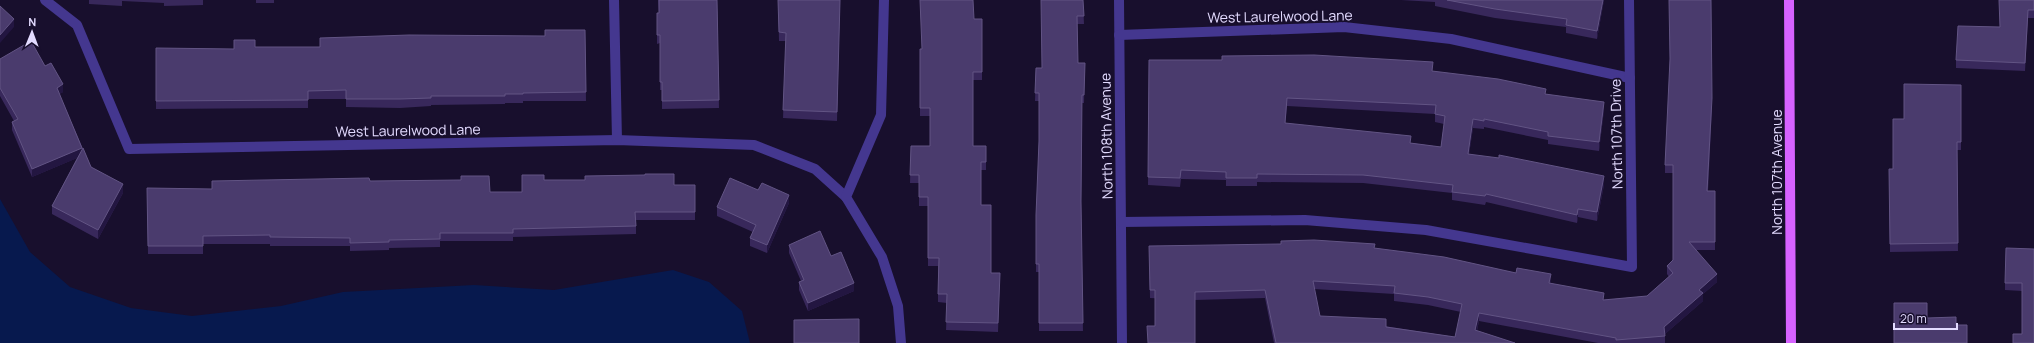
<svg xmlns="http://www.w3.org/2000/svg" width="2034" height="343" viewBox="0 0 2034 343" font-family="Manrope,sans-serif">
<style>
.water{fill:#07194e}
.lines{fill:none;stroke-linecap:round;stroke-linejoin:round}
.minor{stroke:#44378f;stroke-width:10}
.major{stroke:#d662ff;stroke-width:10}
.wall{fill:#38285b;fill-rule:evenodd}
.shaded-wall{fill:#231641}
.building{fill:#4a3b6d;stroke:#625484;fill-rule:evenodd}
.labels{text-anchor:middle;dominant-baseline:central;stroke-width:3.5;stroke-linejoin:round;paint-order:stroke}
.street-label{font-size:14px;fill:#e3dbff;stroke:#180f2d}
</style>
<rect width="100%" height="100%" fill="#180f2d"/>
<path class="water" d="M0,199L30,252L70,287L131,308L192,316L281,306L343,292L474,285L554,290L673,270L709,282L742,311L750,343H0Z"/>
<g class="lines">
<g class="minor">
<path d="M45,0L77,25L129,149L617,140L754,145L815,169L846,197"/>
<path d="M614,0L617,140"/>
<path d="M884,0L881,115L846,197L882,257L898,306L901,343"/>
<path d="M1119,0L1122,343"/>
<path d="M1119,35L1344,27L1451,39L1630,78"/>
<path d="M1121,222L1305,220L1426,230L1632,267L1629,0"/>
</g>
<path class="major" d="M1789,0L1791,343"/>
</g>
<g class="wall">
<path d="M89,0H203V5L164,6V3L122,1V6L89,4Z"/>
<rect x="256" y="0" width="18" height="3"/>
<path d="M658,0H717L719,108L662,109V90H660V43L657,44V13H659Z"/>
<path d="M778,0H840L837,121L783,118L786,41H779Z"/>
<path d="M1083,0L1084,24H1077L1078,63H1085L1084,103H1082L1081,204L1083,331H1039V272H1036V223L1039,142V101H1035L1036,68H1042Z"/>
<path d="M1401,0H1604L1597,39L1566,33V27L1495,18L1435,6V2Z"/>
<path d="M2034,0V18H2028L2025,71L1956,68V60L2000,27Z"/>
<path d="M974,19H982V80H973V146H986V170H981V205L991,273H1000L998,332L946,330L947,303L938,302V266H928V206H919V183H910L911,146H930V116H920V49H922Z"/>
<path d="M585,30L586,101H523V103H505V104L431,105V106L400,108L346,107V99H308V108L156,109V48L234,49L255,47H320L545,36Z"/>
<path d="M0,59L45,66L63,92L59,94L91,167L123,193L98,239L52,214V206L77,158L32,177L12,130V122L14,121L0,96Z"/>
<path d="M1149,60L1433,71L1546,94L1604,110L1599,151L1548,144V140L1484,127V129L1473,128L1469,154L1604,185L1597,221L1578,217L1577,223L1486,202L1485,205L1452,200V193L1363,183L1257,182V186H1226V180L1181,179L1180,187L1148,185ZM1287,106L1435,114V122L1444,124L1441,147L1411,143L1285,123Z"/>
<path d="M1961,85V150H1957L1958,251L1890,252L1889,169H1893L1904,119Z"/>
<path d="M1712,106L1708,191H1715V250H1696L1717,282L1703,294V301L1665,334V343H1598L1479,321L1477,331L1515,343H1274L1265,298L1195,300L1150,298L1149,246L1375,248L1551,283L1604,300L1647,296L1669,277L1667,274V266L1673,260V173H1665V165ZM1314,289L1394,294V301L1428,305L1461,312L1455,337L1320,316Z"/>
<path d="M544,180L674,185H695V220H636V234L513,237V241H440V247L389,248V250L350,251V246H270V244H203V254H148L147,188L212,189L370,181L490,192H522Z"/>
<path d="M758,190L789,203L767,253L750,246V238L753,232L717,216V207Z"/>
<path d="M789,245L831,256L854,291L808,311L799,290V282L801,281L789,253Z"/>
<path d="M2034,249L2022,334V291L2005,290V283Z"/>
</g>
<g class="shaded-wall">
<path d="M1603,0H1604L1597,39V31Z"/>
<path d="M14,19V27L0,43V35Z"/>
<path d="M63,84V92L57,96V88Z"/>
<path d="M1287,98V106L1285,131V123Z"/>
<path d="M1712,98V106L1707,199V191Z"/>
<path d="M1604,102V110L1599,151V142Z"/>
<path d="M1473,119V128L1468,162V154Z"/>
<path d="M82,148V156L32,177V169Z"/>
<path d="M1604,176V185L1597,221V212Z"/>
<path d="M123,184V193L98,239V230Z"/>
<path d="M789,195V203L767,253V245Z"/>
<path d="M1578,209V217L1577,223V215Z"/>
<path d="M1551,274V282L1549,291V283Z"/>
<path d="M1717,274V282L1703,294V301L1664,335V327L1699,290Z"/>
<path d="M854,283V291L808,311V303Z"/>
<path d="M1479,313V321L1475,338V330Z"/>
</g>
<g class="building">
<path d="M659,0H717L719,100L662,101V82H660V35H657V13H659Z"/>
<path d="M778,0H840L837,112L783,110L786,33L779,32Z"/>
<path d="M920,0H973L974,19H982V72H973V146H986V162H981V205H991V273H1000L998,323L946,322L947,294H938L939,258H928V197H919V175H910L911,146H930V108H920V49H922Z"/>
<path d="M1041,0H1083L1084,16H1077L1078,63H1085L1084,95H1082L1081,201L1083,323H1039V264H1036V215L1039,141V93H1035L1036,68H1042Z"/>
<path d="M1447,0H1603L1597,31L1566,25L1567,19L1495,9Z"/>
<path d="M1669,0H1711L1712,98L1707,191H1715V242H1689L1717,274L1699,290L1703,293L1664,327L1665,336L1616,340V338L1479,313L1475,330L1515,343H1276L1265,290L1195,292V343H1148L1147,326H1155V290H1150L1149,246L1281,244V241L1314,240L1375,244L1374,248L1444,257L1516,273L1517,268L1551,274L1549,283L1604,293L1603,300L1647,296L1673,273L1667,266L1673,260V165H1665L1670,59ZM1313,281L1395,286L1394,293L1428,297L1462,304L1455,337L1386,327V319L1320,316Z"/>
<path d="M1999,0H2034V10H2028L2025,63L1956,60L1958,26L2000,27Z"/>
<path d="M0,6L14,19L0,35Z"/>
<path d="M545,30H585L586,92L523,93V94H505V96H431V98L400,99H346V90L308,91V100L156,101V48L234,49V40H255V47H320V38L409,35L545,36Z"/>
<path d="M31,41L45,66L51,63L63,84L57,88L82,148L32,169L12,122L18,119L0,88V59Z"/>
<path d="M1314,55L1433,62L1432,71L1498,79L1546,89L1545,94L1604,102L1599,142L1548,136V132L1484,119V121L1473,119L1468,154L1499,158V155L1604,176L1597,212L1578,209L1577,215L1486,194L1485,196L1452,192L1453,185L1363,175L1257,174V178H1226V172L1181,170L1180,178L1148,177L1149,60H1222V56ZM1287,98L1436,105L1435,114L1445,116L1441,147L1410,143L1411,136L1285,123Z"/>
<path d="M1904,84L1961,85V142H1957L1958,243L1890,244L1889,169H1893V119H1904Z"/>
<path d="M83,148L91,167L123,184L98,230L52,206Z"/>
<path d="M645,174H674V185H695V212H635L636,226L513,229V233H440V239L389,240V242L350,243V238L270,237V235L203,236V246H148L147,188L212,189V181L369,178L370,181L461,180V176H489L490,192H522V175H544V180H585V176L645,175Z"/>
<path d="M730,178L758,190L762,183L789,195L767,245L750,238L756,225L717,207Z"/>
<path d="M820,231L831,256L841,252L854,283L808,303L799,282L804,280L789,245Z"/>
<path d="M2006,248L2034,249V343H2013V334H2022V283H2005Z"/>
<path d="M1894,303H1927V318L1956,317V325H1967V343H1894Z"/>
<path d="M859,319V343H794V320Z"/>
</g>
<g class="labels">
<g class="street-label">
<text transform="translate(1280 16) rotate(-1)">West Laurelwood Lane</text>
<text transform="translate(408 130) rotate(-1)">West Laurelwood Lane</text>
<text transform="translate(1616 134) rotate(-91)">North 107th Drive</text>
<text transform="translate(1106 136) rotate(-91)">North 108th Avenue</text>
<text transform="translate(1776 172) rotate(-90)">North 107th Avenue</text>
</g>
</g>
<g transform="translate(32 32) rotate(1)" stroke="#180f2d" stroke-width="3" paint-order="stroke">
<path d="M0-3L7 15L0 10L-7 15Z" fill="#e3dbff"/>
<text y="-6" font-size="11" font-weight="bold" text-anchor="middle" fill="#e3dbff">N</text>
</g>
<path d="M1894 323v6h63v-6" fill="none" stroke="#e3dbff" stroke-width="2"/>
<text x="1900" y="323" font-size="12" fill="#e3dbff" stroke="#180f2d" stroke-width="3" paint-order="stroke">20 m</text>
</svg>
